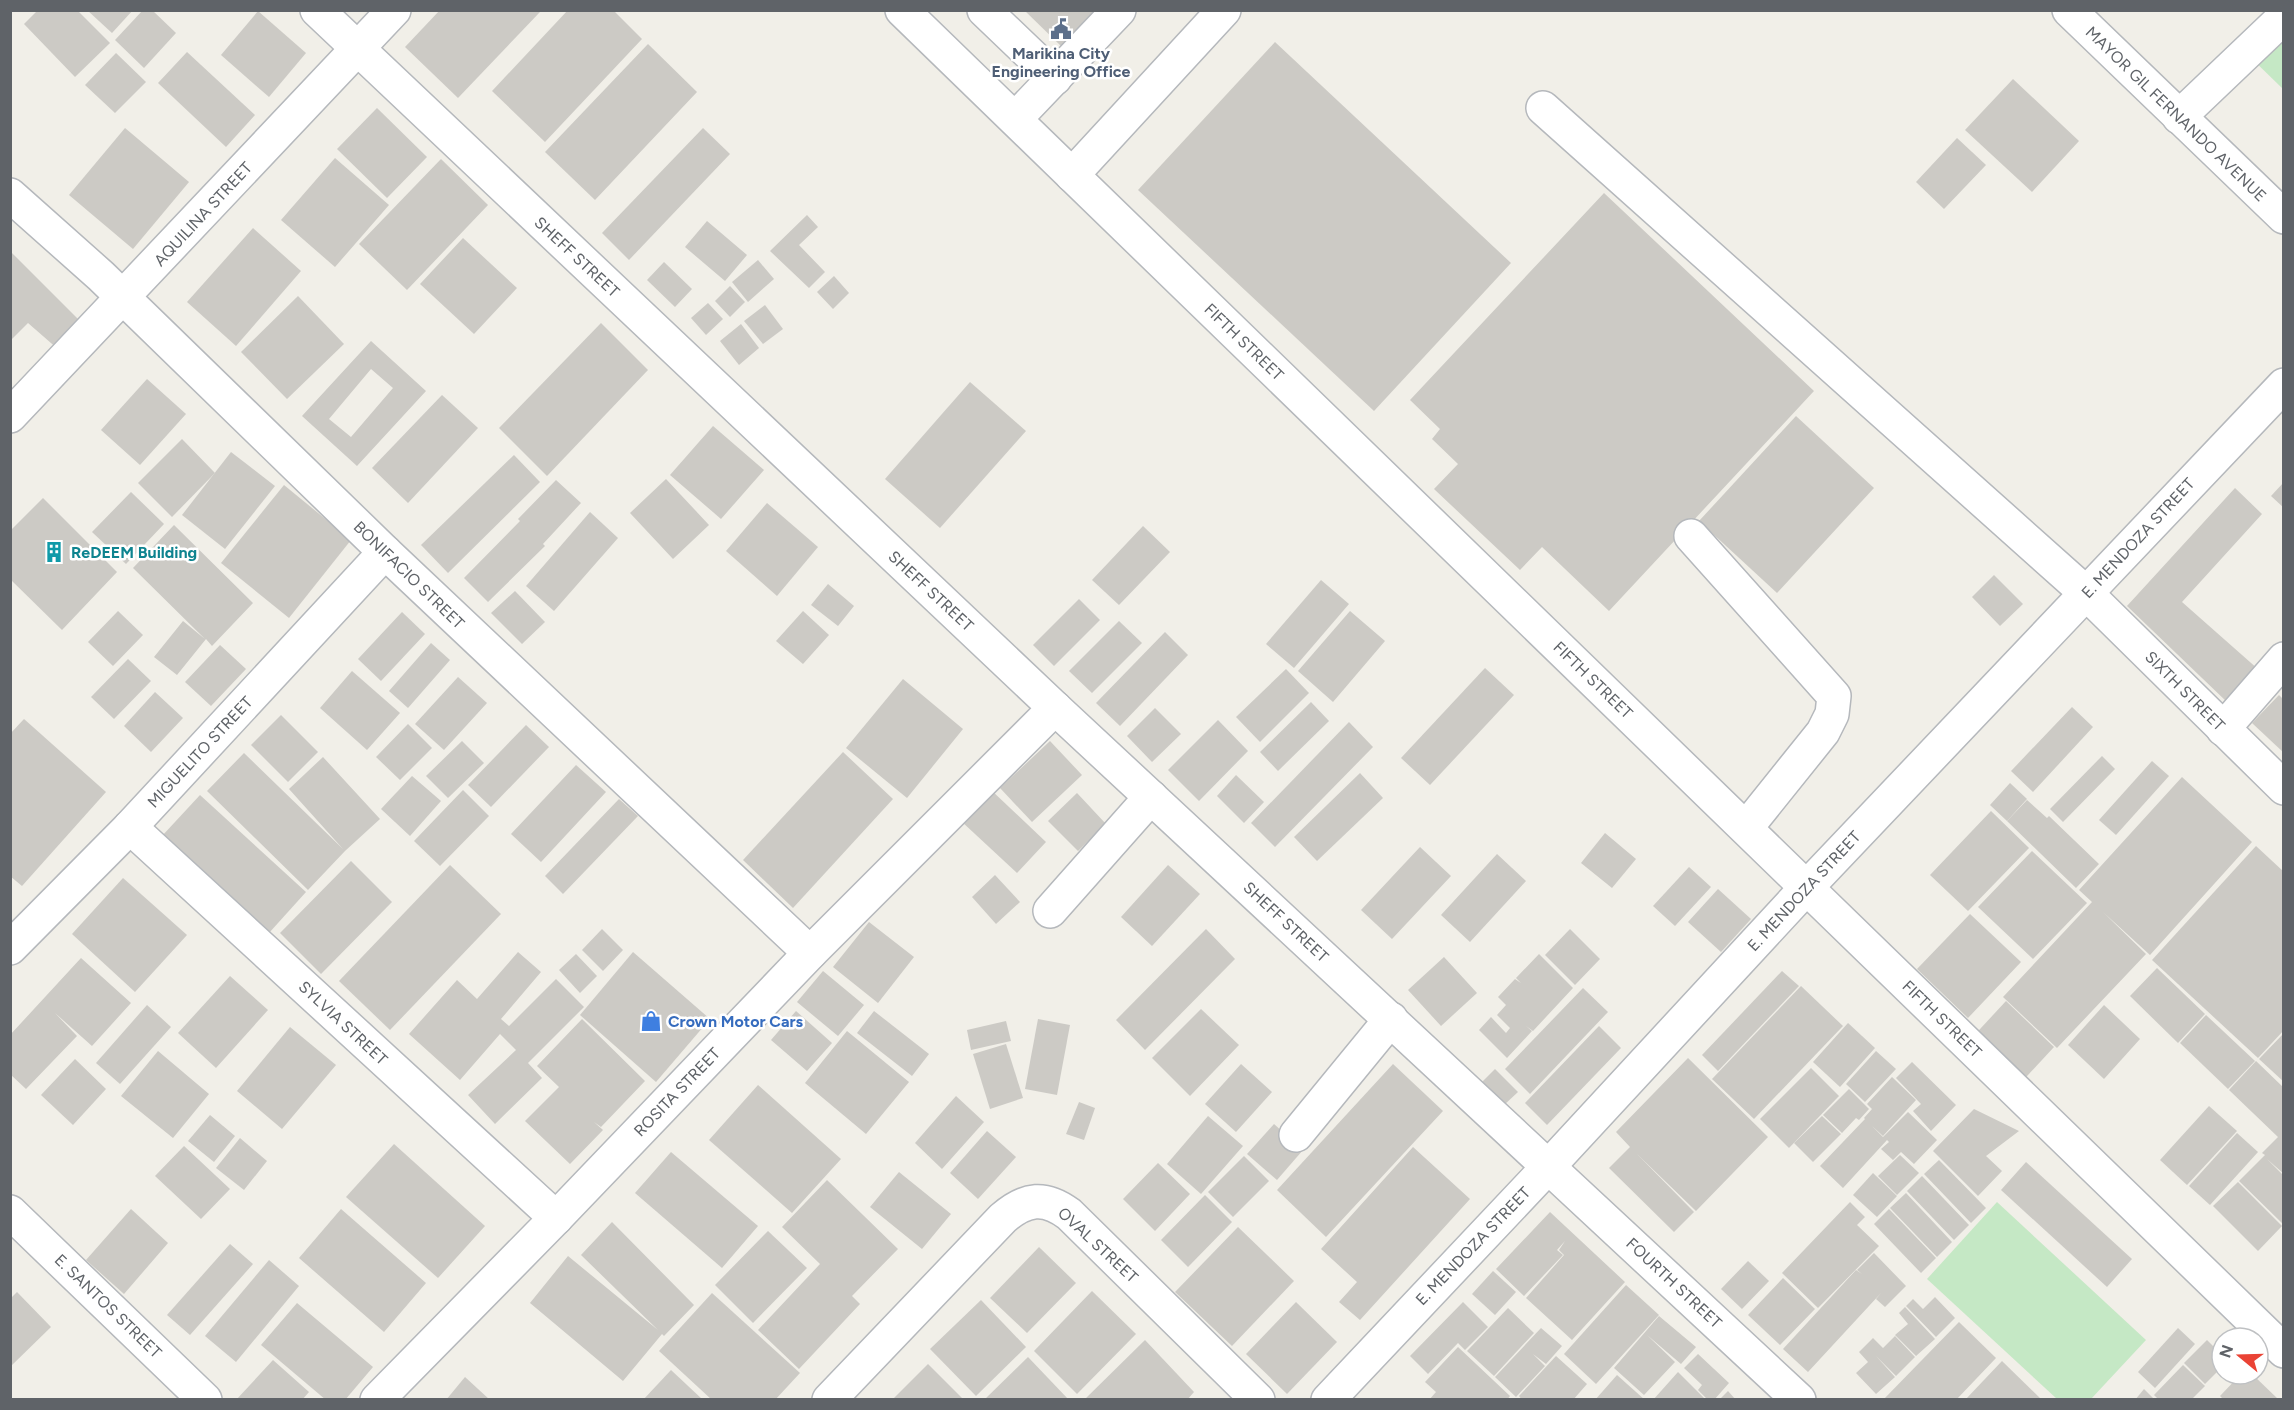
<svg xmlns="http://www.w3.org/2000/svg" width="2294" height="1410" viewBox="0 0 2294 1410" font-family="Figtree,sans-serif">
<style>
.green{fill:#c5e8c5}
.building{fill:#cccac5;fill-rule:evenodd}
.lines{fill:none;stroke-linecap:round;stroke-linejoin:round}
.minor-casing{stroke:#b5b8bc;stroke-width:36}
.minor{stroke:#fff;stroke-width:33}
.labels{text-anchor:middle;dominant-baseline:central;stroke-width:5;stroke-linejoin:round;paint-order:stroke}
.service-label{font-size:16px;font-weight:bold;fill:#4e5e75;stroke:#fff}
.street-label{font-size:16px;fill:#5f6368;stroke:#fff}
.culture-label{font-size:16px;font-weight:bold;fill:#0d838f;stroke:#fff;text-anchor:start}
.shop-label{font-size:16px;font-weight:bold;fill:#366cbe;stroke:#fff;text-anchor:start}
</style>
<rect width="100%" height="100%" fill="#f1efe8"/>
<g class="green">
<path d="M2283,11V89L2243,50Z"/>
<path d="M1997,1202L2146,1340L2091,1399H2057L1927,1279Z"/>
</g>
<g class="building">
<path d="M38,10H77L110,43L75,77L24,24Z"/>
<path d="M87,10H133L112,33Z"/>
<path d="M143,10H152L176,33L144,68L115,40Z"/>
<path d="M440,10H539L540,12L458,98L405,47Z"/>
<path d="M568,10H613L642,39L545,142L492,91Z"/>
<path d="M1024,10H1096L1062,47Z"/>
<path d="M258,11L306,53L269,97L221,55Z"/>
<path d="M1275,42L1511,263L1374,411L1138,190Z"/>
<path d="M648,44L697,92L595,200L545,152Z"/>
<path d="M187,52L255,115L226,147L158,83Z"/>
<path d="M116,53L146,82L115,113L85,85Z"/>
<path d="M2013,79L2079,141L2032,192L1965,130Z"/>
<path d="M377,108L427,157L387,198L337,149Z"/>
<path d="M125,128L189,182L133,249L69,195Z"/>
<path d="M703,128L730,154L629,260L602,233Z"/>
<path d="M1957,138L1986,165L1944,209L1916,182Z"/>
<path d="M335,158L389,205L335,267L281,220Z"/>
<path d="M441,159L488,205L407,290L359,244Z"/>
<path d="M1604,193L1814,391L1609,611L1542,547L1520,570L1434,489L1458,464L1432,439L1440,429L1410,400Z"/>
<path d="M807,215L818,227L799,245L825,272L809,288L770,251Z"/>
<path d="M707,221L747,255L725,281L685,247Z"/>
<path d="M253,228L301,271L236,346L187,302Z"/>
<path d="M463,238L517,288L474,334L420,284Z"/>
<path d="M10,251L84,325L59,350L28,323L10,341Z"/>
<path d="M758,260L774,279L748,302L732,282Z"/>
<path d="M664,262L692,289L675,307L647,280Z"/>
<path d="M834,276L849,293L833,309L817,292Z"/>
<path d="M730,286L745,302L730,317L715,301Z"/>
<path d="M298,296L344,344L287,399L241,352Z"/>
<path d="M708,303L723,319L706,335L691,318Z"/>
<path d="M765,305L783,329L763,344L744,321Z"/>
<path d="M601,323L648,370L547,476L499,428Z"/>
<path d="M741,324L759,348L739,365L720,341Z"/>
<path d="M371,341L426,391L357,466L302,416ZM371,369L393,388L351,437L329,419Z"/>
<path d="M147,379L186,414L140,465L101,430Z"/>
<path d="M970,382L1026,431L940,528L885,479Z"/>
<path d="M442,395L478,428L408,503L372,468Z"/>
<path d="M1796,416L1874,488L1777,593L1699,521Z"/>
<path d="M713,426L764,470L721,519L670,475Z"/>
<path d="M182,439L215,473L172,517L138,483Z"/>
<path d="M231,452L275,486L225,549L182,515Z"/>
<path d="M514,455L540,482L448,573L421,545Z"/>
<path d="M666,479L709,525L673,559L630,513Z"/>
<path d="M556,480L581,503L543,544L545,546L488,602L464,578L520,521L518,519Z"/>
<path d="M2284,482V508L2271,496Z"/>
<path d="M284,485L351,540L289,618L221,563Z"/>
<path d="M2235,488L2262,514L2182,602L2259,670L2227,702L2127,606Z"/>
<path d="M131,492L164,524L126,564L92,532Z"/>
<path d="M43,498L117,572L62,630L10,579V531Z"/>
<path d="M767,503L818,547L777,596L726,551Z"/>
<path d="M590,512L618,538L554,611L526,586Z"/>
<path d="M174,525L253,603L212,646L206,639L177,675L154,657L183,621L205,639L133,568Z"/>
<path d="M1143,526L1170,552L1119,605L1092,580Z"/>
<path d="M1994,575L2023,604L2000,626L1972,597Z"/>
<path d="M1321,580L1349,604L1294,668L1266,644Z"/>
<path d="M828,584L854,606L838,626L811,605Z"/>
<path d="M515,591L545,622L522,644L491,613Z"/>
<path d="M1079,599L1100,620L1054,666L1033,645Z"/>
<path d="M118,611L143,635L113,666L88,642Z"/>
<path d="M803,611L829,635L803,664L776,641Z"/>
<path d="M1350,611L1385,641L1333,702L1298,671Z"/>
<path d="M402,612L425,634L381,681L358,659Z"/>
<path d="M1119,621L1142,643L1092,693L1069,671Z"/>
<path d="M1165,632L1188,655L1120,726L1096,703Z"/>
<path d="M431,643L450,660L408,708L389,691Z"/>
<path d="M220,645L246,669L211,706L185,682Z"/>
<path d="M128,659L151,681L114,719L91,697Z"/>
<path d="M1485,668L1514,695L1430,785L1401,758Z"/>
<path d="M1286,669L1309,693L1260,742L1236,717Z"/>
<path d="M352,671L400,713L367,750L320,708Z"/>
<path d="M458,677L487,703L444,750L415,724Z"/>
<path d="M903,679L963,729L907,798L846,748Z"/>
<path d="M155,692L183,718L151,752L124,726Z"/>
<path d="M2279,695L2284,700V753L2252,723Z"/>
<path d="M1311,702L1329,721L1278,771L1260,752Z"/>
<path d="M2072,707L2093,727L2033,792L2011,771Z"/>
<path d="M1155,708L1181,734L1152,762L1127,736Z"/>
<path d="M281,715L318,752L288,782L251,745Z"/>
<path d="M24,719L106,792L22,886L10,876V734Z"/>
<path d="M1218,720L1248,751L1199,801L1168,770Z"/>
<path d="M1349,722L1373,747L1275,847L1251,823Z"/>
<path d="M408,724L432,748L400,780L376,757Z"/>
<path d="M526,725L549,747L491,807L468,785Z"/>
<path d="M462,741L484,763L448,798L426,776Z"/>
<path d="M1050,741L1082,775L1032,822L1000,788Z"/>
<path d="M843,752L893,799L793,908L743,860Z"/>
<path d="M244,753L343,849L289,789L323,757L380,819L345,851L308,890L207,791Z"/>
<path d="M2102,756L2115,769L2063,822L2050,809Z"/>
<path d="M2152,761L2169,776L2116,835L2099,820Z"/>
<path d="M576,765L606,792L541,862L511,834Z"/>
<path d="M1360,773L1383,798L1317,861L1294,837Z"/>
<path d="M1236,775L1264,802L1244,823L1217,796Z"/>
<path d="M412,776L441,801L410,836L381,809Z"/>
<path d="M2182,777L2252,842L2150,955L2103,912L2146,954L2057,1048L2003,997L2092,902L2079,890Z"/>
<path d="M2010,783L2027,799L2007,821L1990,805Z"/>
<path d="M990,789L1046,842L1017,873L961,821Z"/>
<path d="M463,790L489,816L440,866L414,841Z"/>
<path d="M1077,793L1106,824L1078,851L1048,821Z"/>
<path d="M200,795L306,892L269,933L162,836Z"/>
<path d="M619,799L638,816L563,894L545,876Z"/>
<path d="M2027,800L2047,818L2049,816L2099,864L2076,888L2007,821Z"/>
<path d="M1991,811L2029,848L1968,911L1930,875Z"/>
<path d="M1605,833L1636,859L1612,888L1581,863Z"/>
<path d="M2256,846L2284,872V1030L2258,1058L2152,960Z"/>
<path d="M1420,847L1451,876L1392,939L1361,910Z"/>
<path d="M2032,851L2087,903L2033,959L1978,907Z"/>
<path d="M1497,854L1526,881L1470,942L1441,915Z"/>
<path d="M351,861L392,902L321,974L280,933Z"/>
<path d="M450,865L501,914L390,1030L339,981Z"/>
<path d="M1168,865L1200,894L1152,946L1121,917Z"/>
<path d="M1689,867L1711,887L1675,926L1653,906Z"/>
<path d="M995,875L1020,902L996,924L972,897Z"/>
<path d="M123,878L187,935L135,992L72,934Z"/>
<path d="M1718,889L1751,919L1721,952L1688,922Z"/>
<path d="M1970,914L2021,962L1968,1018L1917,969Z"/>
<path d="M869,922L914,957L878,1003L833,967Z"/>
<path d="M602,929L623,950L603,971L582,950Z"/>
<path d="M1206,929L1235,959L1145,1050L1116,1020Z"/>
<path d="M1570,929L1600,959L1575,985L1545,955Z"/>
<path d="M518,952L541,972L501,1019L509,1026L556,979L584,1007L528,1063L542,1078L495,1124L468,1095L516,1050L500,1034L460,1080L409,1034L457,980L477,999Z"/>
<path d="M633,952L710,1019L656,1082L580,1015Z"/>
<path d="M576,954L597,976L580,993L559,970Z"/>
<path d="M1539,954L1573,988L1533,1031L1526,1026L1532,1031L1507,1058L1479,1030L1491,1017L1506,1033L1510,1028L1497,1015L1506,1005L1498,997L1515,979L1521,983L1516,978Z"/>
<path d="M1444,957L1477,993L1441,1026L1408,990Z"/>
<path d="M81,958L131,1003L92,1046L55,1013L77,1036L26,1089L10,1074V1035Z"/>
<path d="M2157,968L2205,1014L2178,1043L2130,996Z"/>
<path d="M823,971L864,1005L838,1036L797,1002Z"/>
<path d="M1782,971L1799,986L1718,1071L1702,1055Z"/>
<path d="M230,976L268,1010L216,1068L178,1033Z"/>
<path d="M1801,986L1843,1026L1754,1119L1712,1079Z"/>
<path d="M1583,988L1608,1012L1530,1094L1505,1069Z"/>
<path d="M2006,1001L2054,1047L2016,1088L1968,1042Z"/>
<path d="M147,1005L171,1027L120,1084L96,1063Z"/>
<path d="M2104,1005L2140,1039L2104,1079L2068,1045Z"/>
<path d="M1201,1009L1239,1045L1190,1096L1152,1058Z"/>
<path d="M796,1011L832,1043L807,1071L771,1040Z"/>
<path d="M874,1011L929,1054L912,1076L857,1033Z"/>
<path d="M2206,1015L2255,1061L2228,1089L2180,1043Z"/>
<path d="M582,1019L645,1081L601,1127L594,1122L603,1130L570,1164L525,1121L559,1087L537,1066Z"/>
<path d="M1038,1019L1070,1025L1057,1095L1025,1089Z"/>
<path d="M1006,1021L1011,1041L971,1050L967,1030Z"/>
<path d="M1848,1023L1875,1048L1840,1087L1813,1062Z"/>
<path d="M1599,1026L1621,1048L1547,1125L1525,1103Z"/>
<path d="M290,1027L336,1065L282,1129L237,1091Z"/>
<path d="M847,1031L909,1082L866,1134L805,1083Z"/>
<path d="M2284,1033V1082L2259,1059Z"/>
<path d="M1006,1044L1023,1098L990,1109L973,1054Z"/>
<path d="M158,1051L209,1094L173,1138L121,1096Z"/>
<path d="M1876,1051L1896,1069L1865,1102L1846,1084Z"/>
<path d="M1688,1058L1768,1137L1696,1211L1637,1154L1694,1212L1674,1232L1609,1168L1630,1147L1616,1132Z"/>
<path d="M75,1059L106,1089L73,1125L41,1095Z"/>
<path d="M2256,1061L2284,1088V1174L2267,1159L2284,1176V1225L2239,1181L2265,1155L2262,1153L2278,1137L2229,1090Z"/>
<path d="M1912,1062L1956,1105L1931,1131L1913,1111L1921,1104L1896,1078Z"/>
<path d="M1241,1064L1272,1092L1236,1132L1205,1104Z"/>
<path d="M1393,1064L1443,1111L1326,1237L1277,1190Z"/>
<path d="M1811,1068L1839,1096L1789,1148L1760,1119Z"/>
<path d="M1495,1069L1518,1092L1504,1105L1482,1082Z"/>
<path d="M1892,1077L1916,1100L1883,1136L1872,1126L1883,1137L1908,1112L1937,1140L1914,1164L1901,1152L1893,1160L1881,1149L1889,1142L1887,1140L1843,1188L1820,1166L1865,1119L1864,1118L1872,1109L1867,1104Z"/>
<path d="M758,1085L841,1159L792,1213L709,1140Z"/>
<path d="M1849,1089L1869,1109L1859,1120L1856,1118L1842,1133L1823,1115Z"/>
<path d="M956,1096L984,1122L942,1169L915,1143Z"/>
<path d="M1079,1102L1095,1108L1084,1140L1066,1134Z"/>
<path d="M2209,1106L2237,1131L2187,1185L2160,1160Z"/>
<path d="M1974,1109L2019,1131L1986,1156L2002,1171L1978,1196L1933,1151Z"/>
<path d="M210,1115L235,1136L214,1162L188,1141Z"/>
<path d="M1208,1116L1243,1146L1201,1194L1167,1164Z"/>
<path d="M1822,1116L1841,1134L1813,1162L1794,1143Z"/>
<path d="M1274,1124L1303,1150L1277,1180L1247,1154Z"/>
<path d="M987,1131L1016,1157L978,1199L950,1173Z"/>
<path d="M2237,1133L2258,1152L2210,1205L2189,1186Z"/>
<path d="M240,1138L267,1161L244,1190L216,1168Z"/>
<path d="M394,1144L485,1226L438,1278L346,1197Z"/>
<path d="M184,1146L230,1189L201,1219L155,1176Z"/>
<path d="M1413,1147L1470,1199L1360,1320L1339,1302L1357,1282L1321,1249Z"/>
<path d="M671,1152L758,1226L722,1268L635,1193Z"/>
<path d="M1900,1155L1919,1173L1897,1195L1878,1176Z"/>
<path d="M1244,1156L1269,1181L1233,1217L1208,1192Z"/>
<path d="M1939,1160L1986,1208L1971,1223L1924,1174Z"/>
<path d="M2026,1162L2132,1259L2107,1287L2001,1190Z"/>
<path d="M1158,1163L1190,1194L1155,1231L1123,1199Z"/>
<path d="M899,1172L951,1214L922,1249L870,1207Z"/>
<path d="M1873,1173L1897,1196L1877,1217L1853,1195Z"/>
<path d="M1922,1176L1969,1225L1954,1240L1907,1191Z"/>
<path d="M827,1180L898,1249L852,1296L860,1304L799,1369L758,1330L820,1264L782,1227Z"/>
<path d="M2238,1182L2282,1226L2258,1251L2213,1206Z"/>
<path d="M1906,1193L1952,1242L1937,1257L1890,1208Z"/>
<path d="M1205,1195L1232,1222L1188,1267L1161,1240Z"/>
<path d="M1850,1202L1865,1217L1857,1225L1879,1246L1818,1308L1782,1273Z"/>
<path d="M131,1209L168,1243L124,1294L86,1260Z"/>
<path d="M341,1209L426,1283L384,1332L299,1258Z"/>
<path d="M1889,1209L1936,1258L1921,1273L1874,1224Z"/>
<path d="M1550,1212L1625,1282L1572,1340L1526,1298L1564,1255L1559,1250L1565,1241L1557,1250L1563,1255L1524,1296L1496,1269Z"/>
<path d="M612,1222L694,1305L664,1336L662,1334L623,1381L530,1303L568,1256L658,1330L581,1255Z"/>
<path d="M1238,1227L1294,1281L1232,1346L1175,1292Z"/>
<path d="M768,1231L807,1268L753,1323L715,1285Z"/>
<path d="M230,1244L253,1264L190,1335L167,1315Z"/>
<path d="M1039,1247L1076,1283L1027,1333L990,1298Z"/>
<path d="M1874,1253L1906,1286L1885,1307L1876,1299L1881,1293L1808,1372L1783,1349L1856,1270L1862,1274L1857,1270Z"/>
<path d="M269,1260L299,1286L236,1362L205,1336Z"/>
<path d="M1748,1261L1769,1281L1742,1309L1721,1289Z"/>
<path d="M1493,1271L1516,1292L1495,1315L1472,1294Z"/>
<path d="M1783,1278L1815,1309L1780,1345L1748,1315Z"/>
<path d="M1626,1285L1659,1315L1596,1384L1564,1354Z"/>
<path d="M1092,1291L1136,1334L1077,1394L1034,1351Z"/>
<path d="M17,1292L51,1327L10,1367V1299Z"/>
<path d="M712,1293L800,1373L775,1400H712L659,1351Z"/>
<path d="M1935,1297L1955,1318L1936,1337L1906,1306L1913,1299L1923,1309Z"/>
<path d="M981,1300L1026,1347L976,1396L930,1349Z"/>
<path d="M1296,1302L1337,1342L1287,1394L1246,1354Z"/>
<path d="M1463,1302L1488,1327L1465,1350L1458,1343L1428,1374L1410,1356Z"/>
<path d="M297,1303L373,1367L345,1400H326L261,1345Z"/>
<path d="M1905,1307L1935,1339L1916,1356L1895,1335L1908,1324L1899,1313Z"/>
<path d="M1508,1308L1534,1333L1494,1376L1467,1351Z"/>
<path d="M1659,1316L1696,1347L1681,1364L1647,1335L1675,1362L1644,1395L1614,1368Z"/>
<path d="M1959,1322L1996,1358L1956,1400H1883Z"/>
<path d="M1541,1328L1562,1346L1546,1364L1533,1354L1545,1366L1516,1397L1495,1377Z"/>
<path d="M2178,1328L2195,1344L2155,1388L2138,1372Z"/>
<path d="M1895,1336L1915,1357L1896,1376L1876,1356L1895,1377L1876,1394L1856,1373L1868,1362L1859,1352L1873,1338L1883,1348Z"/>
<path d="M1145,1340L1194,1392L1187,1400H1084Z"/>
<path d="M2207,1340L2222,1355V1367L2205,1384L2184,1363Z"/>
<path d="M1458,1347L1510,1396L1507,1400H1429L1436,1392L1425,1382Z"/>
<path d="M1698,1354L1729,1383L1714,1400H1708L1698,1390L1702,1385L1684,1368Z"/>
<path d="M1556,1356L1587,1384L1573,1400H1522L1519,1396Z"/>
<path d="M1028,1357L1069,1400H984Z"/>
<path d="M273,1360L309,1392L302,1400H236Z"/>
<path d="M2002,1361L2042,1400H1965Z"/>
<path d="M928,1364L964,1400H892Z"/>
<path d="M2183,1365L2205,1386L2191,1400H2159L2154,1395Z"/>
<path d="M671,1370L703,1400H643Z"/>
<path d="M1678,1372L1706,1400H1653Z"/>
<path d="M2241,1374H2252L2279,1400H2224L2220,1396Z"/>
<path d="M1617,1375L1645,1400H1595Z"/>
<path d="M465,1377L490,1400H446Z"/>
<path d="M2144,1389L2155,1400H2135Z"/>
<path d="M1728,1391L1736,1400H1719Z"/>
</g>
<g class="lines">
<defs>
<g id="minor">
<path d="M317,10L1055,708L1799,1400"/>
<path d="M902,10L2284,1351"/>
<path d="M984,10L1055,78"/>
<path d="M2069,10L2284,217"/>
<path d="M1543,108L2086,593L2284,788"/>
<path d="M2179,117L2284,17"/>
<path d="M1015,119L1119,10"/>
<path d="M1072,175L1224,10"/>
<path d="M10,195L101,276L385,552L810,953"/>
<path d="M10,416L394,10"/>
<path d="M1691,536L1834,696L1832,714L1823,732L1746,828"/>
<path d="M2223,729L2284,659"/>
<path d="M130,827L556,1218"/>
<path d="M1050,911L1151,797"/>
<path d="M10,948L130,827L385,552"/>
<path d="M1296,1135L1391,1019"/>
<path d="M10,1212L205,1400"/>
<path d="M377,1400L556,1218L810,953L1055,708"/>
<path d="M829,1400L1003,1218C1026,1198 1045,1196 1069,1214L1258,1400"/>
<path d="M1328,1400L1549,1166L1807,887L2284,385"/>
</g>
</defs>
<use href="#minor" class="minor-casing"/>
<use href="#minor" class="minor"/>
</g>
<defs>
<symbol id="civic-bare" viewBox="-9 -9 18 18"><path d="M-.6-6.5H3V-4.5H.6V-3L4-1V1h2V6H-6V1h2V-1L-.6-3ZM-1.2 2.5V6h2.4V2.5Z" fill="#5c6f8a" stroke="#fff" stroke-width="2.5" paint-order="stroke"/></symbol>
<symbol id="building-bare" viewBox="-9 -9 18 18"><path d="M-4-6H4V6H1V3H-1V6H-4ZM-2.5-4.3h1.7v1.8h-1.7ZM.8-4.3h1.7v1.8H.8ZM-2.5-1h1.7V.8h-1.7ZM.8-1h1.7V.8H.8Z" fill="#0f9aa8" stroke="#fff" stroke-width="2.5" paint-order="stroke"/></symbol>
<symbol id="shop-bare" viewBox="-9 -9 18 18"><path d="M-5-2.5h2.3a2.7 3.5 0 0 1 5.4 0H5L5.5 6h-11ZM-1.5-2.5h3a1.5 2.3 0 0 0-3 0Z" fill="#3f7fe0" stroke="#fff" stroke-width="2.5" paint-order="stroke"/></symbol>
</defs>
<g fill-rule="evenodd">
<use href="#civic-bare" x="1046" y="14" width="30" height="30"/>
<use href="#building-bare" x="39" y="537" width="30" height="30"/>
<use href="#shop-bare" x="636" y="1006" width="30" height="30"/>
</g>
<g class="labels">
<g class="service-label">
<text x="1061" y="53">Marikina City<tspan x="1061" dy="18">Engineering Office</tspan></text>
</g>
<g class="street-label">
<text transform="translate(2176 114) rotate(44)">MAYOR GIL FERNANDO AVENUE</text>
<text transform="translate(203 214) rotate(-47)">AQUILINA STREET</text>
<text transform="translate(577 257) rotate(43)">SHEFF STREET</text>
<text transform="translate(1244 342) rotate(44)">FIFTH STREET</text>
<text transform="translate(2138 538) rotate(-47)">E. MENDOZA STREET</text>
<text transform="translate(409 575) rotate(44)">BONIFACIO STREET</text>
<text transform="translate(931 591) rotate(43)">SHEFF STREET</text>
<text transform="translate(1593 680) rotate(44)">FIFTH STREET</text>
<text transform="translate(2185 691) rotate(45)">SIXTH STREET</text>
<text transform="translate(200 752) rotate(-47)">MIGUELITO STREET</text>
<text transform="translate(1804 891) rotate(-47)">E. MENDOZA STREET</text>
<text transform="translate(1286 922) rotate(43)">SHEFF STREET</text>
<text transform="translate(1942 1019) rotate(44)">FIFTH STREET</text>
<text transform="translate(343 1023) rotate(43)">SYLVIA STREET</text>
<text transform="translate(677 1092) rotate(-46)">ROSITA STREET</text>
<text transform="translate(1098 1245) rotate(43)">OVAL STREET</text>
<text transform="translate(1473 1246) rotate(-46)">E. MENDOZA STREET</text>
<text transform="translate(1674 1283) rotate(43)">FOURTH STREET</text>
<text transform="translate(108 1306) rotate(44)">E. SANTOS STREET</text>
</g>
<g class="culture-label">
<text x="71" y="552">ReDEEM Building</text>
</g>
<g class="shop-label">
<text x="668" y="1021">Crown Motor Cars</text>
</g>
</g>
<rect width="2294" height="1410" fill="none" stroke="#5f6368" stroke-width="24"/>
<g transform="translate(2240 1356) rotate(289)"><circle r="28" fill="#ffffff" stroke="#bfc1c3" stroke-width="1.5"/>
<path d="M0-4.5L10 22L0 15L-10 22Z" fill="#ea4335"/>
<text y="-9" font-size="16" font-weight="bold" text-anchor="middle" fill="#5f6368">N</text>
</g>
</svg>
